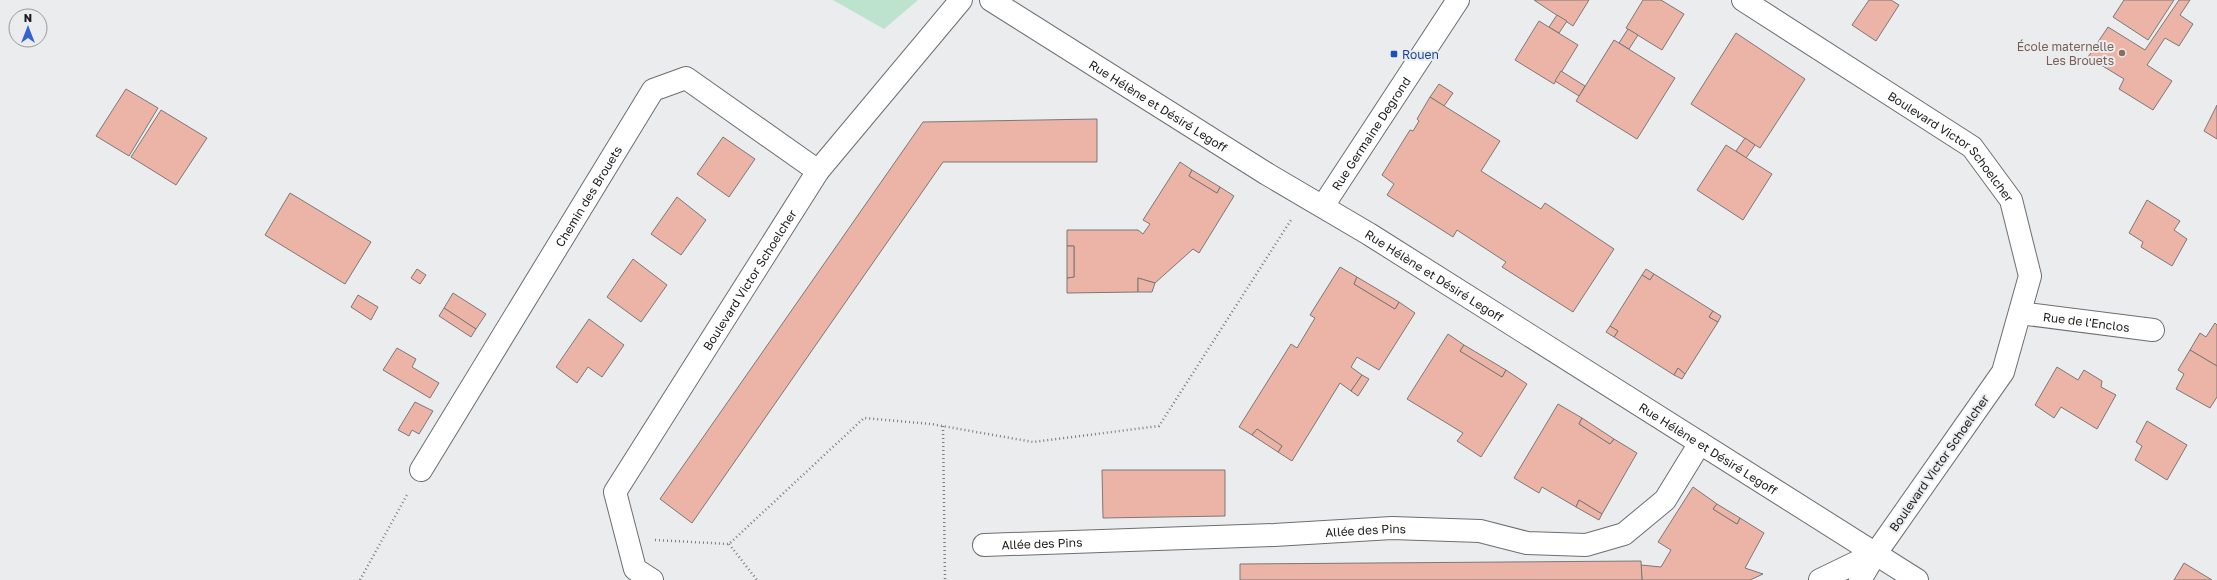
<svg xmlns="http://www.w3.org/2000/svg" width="2217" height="580" viewBox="0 0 2217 580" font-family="'Golos Text',sans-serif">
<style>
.green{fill:#bde2ce}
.building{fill:#ecb4a7;stroke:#7b7877}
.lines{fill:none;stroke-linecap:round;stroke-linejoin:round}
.minor-casing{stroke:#6d6e70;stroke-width:24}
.path{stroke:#7b7c7d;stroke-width:2.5;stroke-dasharray:1 3;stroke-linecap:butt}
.minor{stroke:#fff;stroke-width:22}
.education-dot{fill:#8d6e63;stroke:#ebecee;stroke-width:1.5}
.transit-dot{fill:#1a4fb4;stroke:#ebecee;stroke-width:1.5}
.labels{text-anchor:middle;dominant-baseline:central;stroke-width:4;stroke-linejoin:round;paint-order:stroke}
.education-label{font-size:12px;fill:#785e54;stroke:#ebecee;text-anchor:end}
.transit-label{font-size:12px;fill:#164399;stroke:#ebecee;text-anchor:start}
.street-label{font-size:12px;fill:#1b1b1c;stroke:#ebecee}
</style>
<rect width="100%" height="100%" fill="#ebecee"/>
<path class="green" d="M833,0H918L884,29Z"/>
<g class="building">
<path d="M1534,0H1589L1573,26Z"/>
<path d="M1643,0H1661L1684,14L1662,50L1626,28Z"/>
<path d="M1869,0H1891L1899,5L1876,41L1852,25Z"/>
<path d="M2124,0H2174L2148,40L2113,17Z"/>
<path d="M2179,0H2190L2180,15L2193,24L2179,46L2165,38L2147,65L2172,81L2153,110L2119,89L2124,79L2088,57L2108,27L2145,50Z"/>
<path d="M1557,15L1567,21L1559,33L1549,27Z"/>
<path d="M1539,21L1578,45L1554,84L1515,60Z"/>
<path d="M1628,29L1638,35L1629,49L1619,43Z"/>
<path d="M1736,33L1805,79L1760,148L1691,104Z"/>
<path d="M1614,40L1675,78L1637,139L1576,101Z"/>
<path d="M1561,71L1585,86L1579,96L1555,81Z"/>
<path d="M1439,84L1453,93L1444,106L1430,97Z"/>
<path d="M126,89L158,108L129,156L96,136Z"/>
<path d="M1430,97L1500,141L1481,171L1541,209L1545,203L1614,249L1573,312L1502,267L1506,262L1457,230L1453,237L1387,195L1394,184L1382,175L1410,130L1413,131L1419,121L1417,119Z"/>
<path d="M2217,105V139L2204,131Z"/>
<path d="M161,110L207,138L176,185L131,157Z"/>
<path d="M1097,119V162H943L692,523L660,499L923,122Z"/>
<path d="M723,137L755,159L729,197L697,174Z"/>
<path d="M1745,138L1755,145L1746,158L1736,151Z"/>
<path d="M1726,145L1772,174L1743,220L1697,190Z"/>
<path d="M1180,162L1192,170L1189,176L1217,193L1220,187L1234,196L1199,253L1193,249L1155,283L1138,278V292L1067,293V278L1074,277V246H1067V230H1138L1143,234L1150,224L1143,220Z"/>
<path d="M1192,170L1220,187L1217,193L1189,176Z"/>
<path d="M290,193L371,242L345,284L265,235Z"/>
<path d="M677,197L706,220L681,255L651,234Z"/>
<path d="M2147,200L2180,221L2174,230L2187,239L2172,266L2141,247L2143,242L2129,233Z"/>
<path d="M1067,246H1074V277L1067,278Z"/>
<path d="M633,259L667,285L641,322L607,297Z"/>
<path d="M1340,267L1357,277L1354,284L1395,309L1399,302L1415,313L1379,370L1357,357L1351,367L1362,375L1351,391L1340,383L1292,461L1278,452L1282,446L1257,429L1252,435L1239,427L1291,344L1297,348L1315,318L1310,315Z"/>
<path d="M417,269L426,275L420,284L411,278Z"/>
<path d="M1646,269L1654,274L1650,280L1642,275Z"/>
<path d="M1654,274L1713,311L1709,317L1718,322L1685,374L1678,368L1674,375L1614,337L1618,331L1610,326L1642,275L1650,280Z"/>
<path d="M1357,277L1399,302L1395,309L1354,284Z"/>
<path d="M1138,278L1155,283L1152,292H1138Z"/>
<path d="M453,293L486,314L476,329L444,308Z"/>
<path d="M358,295L378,307L371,320L351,307Z"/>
<path d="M444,308L476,329L471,337L439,316Z"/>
<path d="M1713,311L1721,316L1718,322L1709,317Z"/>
<path d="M589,319L624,345L602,377L588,367L577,383L556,367Z"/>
<path d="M2215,323L2217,325V366L2190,350L2200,333L2206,337Z"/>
<path d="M1610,326L1618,331L1614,337L1606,332Z"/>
<path d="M1448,334L1464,345L1460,351L1502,377L1506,370L1527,384L1481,457L1457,441L1463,433L1407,399Z"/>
<path d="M1464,345L1506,370L1502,377L1460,351Z"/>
<path d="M397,348L416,359L412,367L439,383L430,398L383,370Z"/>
<path d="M2190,350L2217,366V397L2210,408L2176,389L2184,374L2178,370Z"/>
<path d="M2057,367L2078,380L2084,370L2102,381L2101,387L2116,395L2097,429L2061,407L2054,418L2035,405Z"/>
<path d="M1678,368L1685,374L1682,379L1674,375Z"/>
<path d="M1362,375L1369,379L1358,396L1351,391Z"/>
<path d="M415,402L433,411L419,434L412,430L409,436L398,430Z"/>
<path d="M1558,404L1582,418L1579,424L1610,444L1614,439L1637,453L1602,514L1579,500L1576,507L1542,487L1539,493L1514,478Z"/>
<path d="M1582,418L1614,439L1610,444L1579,424Z"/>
<path d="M2147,421L2187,445L2167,480L2135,460L2142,446L2136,442Z"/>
<path d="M1257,429L1282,446L1278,452L1252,435Z"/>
<path d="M1102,470H1225V516L1103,518Z"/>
<path d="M1693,487L1717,504L1713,509L1737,524L1740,518L1764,533L1745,568L1763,574L1750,580H1642L1641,565L1661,567L1671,550L1658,542Z"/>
<path d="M1579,500L1602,514L1599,520L1576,507Z"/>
<path d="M1717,504L1740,518L1737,524L1713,509Z"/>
<path d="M1641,561L1642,580H1240V564Z"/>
<path d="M2184,563L2212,580H2174Z"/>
</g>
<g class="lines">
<defs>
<g id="minor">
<path id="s1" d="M991,0L1267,174L1369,234L1917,580"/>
<path id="s2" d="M1743,0L1972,147L2011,200L2030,276L2003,372L1876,553L1860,580"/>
<path id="s3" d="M1323,206L1458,0"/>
<path id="s4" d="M2020,313L2153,330"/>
<path id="s5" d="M421,470L653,90L686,78L818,171"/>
<path id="s6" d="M984,545L1274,535L1392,528L1480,531L1527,543L1586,545L1624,534L1665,500L1700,443"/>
<path id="s7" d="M652,580L635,569L615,492L818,171L961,0"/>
<path d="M1820,580L1876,553"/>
</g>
</defs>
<use href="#minor" class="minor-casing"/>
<g class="path">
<path d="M943,426L945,580"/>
<path d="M655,540L729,544L864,418L931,424L1033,442L1159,426L1291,220"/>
<path d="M729,544L757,580"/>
<path d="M360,580L408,493"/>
</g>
<use href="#minor" class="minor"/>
</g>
<circle class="education-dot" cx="2122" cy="53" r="4"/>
<rect class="transit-dot" x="1390" y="50" width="8" height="8" rx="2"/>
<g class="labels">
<g class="education-label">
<text x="2114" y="46">École maternelle<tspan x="2114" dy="14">Les Brouets</tspan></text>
</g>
<g class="transit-label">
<text x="1402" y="54">Rouen</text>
</g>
<g class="street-label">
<text stroke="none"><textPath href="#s1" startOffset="198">Rue Hélène et Désiré Legoff</textPath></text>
<text stroke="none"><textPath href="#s3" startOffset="87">Rue Germaine Degrond</textPath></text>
<text stroke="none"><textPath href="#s2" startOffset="256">Boulevard Victor Schoelcher</textPath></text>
<text stroke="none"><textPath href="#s5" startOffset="321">Chemin des Brouets</textPath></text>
<text stroke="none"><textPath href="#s1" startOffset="522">Rue Hélène et Désiré Legoff</textPath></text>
<text stroke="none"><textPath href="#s7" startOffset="351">Boulevard Victor Schoelcher</textPath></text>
<text stroke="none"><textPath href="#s4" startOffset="67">Rue de l'Enclos</textPath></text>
<text stroke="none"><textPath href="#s1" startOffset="846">Rue Hélène et Désiré Legoff</textPath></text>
<text transform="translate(1939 463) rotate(-55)">Boulevard Victor Schoelcher</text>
<text stroke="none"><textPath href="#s6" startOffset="382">Allée des Pins</textPath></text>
<text stroke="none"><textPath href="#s6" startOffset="58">Allée des Pins</textPath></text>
</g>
</g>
<g transform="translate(28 28)"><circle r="19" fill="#ebecee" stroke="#98989a"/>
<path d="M0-3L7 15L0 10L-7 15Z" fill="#3462d1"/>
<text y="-6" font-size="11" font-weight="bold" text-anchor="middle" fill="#1b1b1c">N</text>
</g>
</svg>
